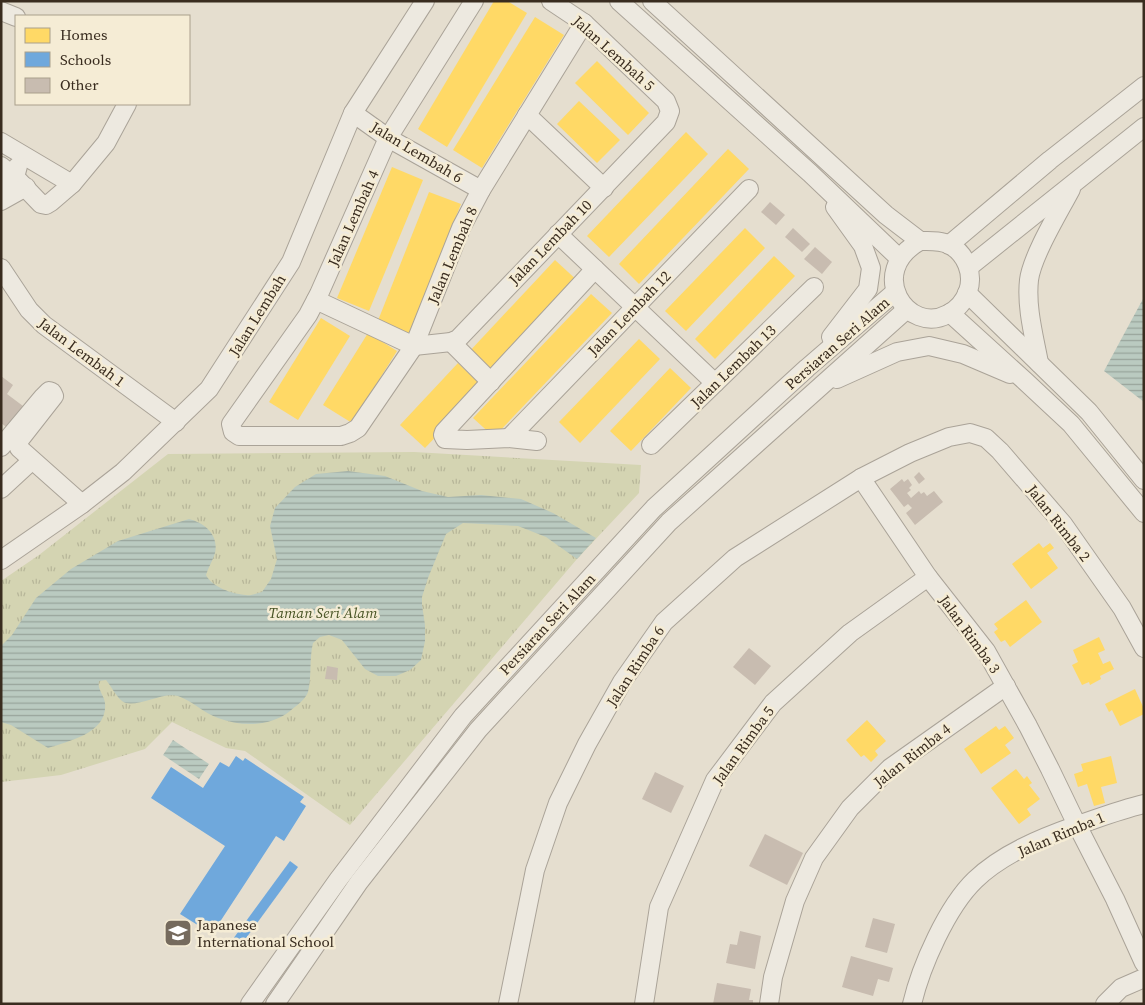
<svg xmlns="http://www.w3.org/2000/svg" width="1145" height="1005" viewBox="0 0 1145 1005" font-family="'Source Serif 4',serif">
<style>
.park{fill:url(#park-tufts)}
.water{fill:url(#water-rules)}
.homes{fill:#ffd966}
.schools{fill:#6fa8dc}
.building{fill:#c8bcb0}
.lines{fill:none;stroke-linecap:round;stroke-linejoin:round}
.minor-casing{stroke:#aaa398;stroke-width:20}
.minor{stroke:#ede9e0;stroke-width:18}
.labels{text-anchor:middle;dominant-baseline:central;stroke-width:5;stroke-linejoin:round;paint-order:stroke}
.street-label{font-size:15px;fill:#392c1f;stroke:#f5ecd5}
.park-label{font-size:15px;font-style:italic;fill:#495526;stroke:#f5ecd5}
.poi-label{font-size:15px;fill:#392c1f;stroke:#f5ecd5;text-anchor:start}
</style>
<defs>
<pattern id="park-tufts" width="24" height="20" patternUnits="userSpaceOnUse" patternTransform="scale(1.25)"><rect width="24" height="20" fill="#d4d4b2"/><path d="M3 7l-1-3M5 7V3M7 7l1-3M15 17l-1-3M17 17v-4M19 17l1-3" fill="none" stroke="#b7b699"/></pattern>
<pattern id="water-rules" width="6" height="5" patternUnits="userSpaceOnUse" patternTransform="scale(1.25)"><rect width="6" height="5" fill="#bacac0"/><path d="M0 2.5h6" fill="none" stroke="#98a49b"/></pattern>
</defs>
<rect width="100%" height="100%" fill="#e5decf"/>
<path class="park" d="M414,452L641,465L639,493L577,559L350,825L245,751L226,748L172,722L145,749L61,775L1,782V581L39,555L168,454Z"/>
<g class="water">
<path d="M1144,297V402L1104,371Z"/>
<path d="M348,471L385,476L422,491L448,497L481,495L521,499L553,513L596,538L577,559L546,537L518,526L463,523L446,534L428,578L422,597V605L425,625V641L421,660L410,670L396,676H378L365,669L342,640L329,635L320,637L313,643C309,659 312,676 308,692C305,700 296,706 290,711C270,727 242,727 218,718C204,713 192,701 178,696C162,691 134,710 122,701C116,696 111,686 106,680L99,681C97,689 104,695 105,703C108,733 69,741 48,748L11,725L1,722V646L12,635L36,598L71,569L118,541L189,519C205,523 219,535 215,553C213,560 208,568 206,575C212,587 232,594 246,595C251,596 257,593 262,592L271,579L277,559L270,526L275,508L295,487L316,474Z"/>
<path d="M173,740L209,764L199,779L163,755Z"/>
</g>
<g class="homes">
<path d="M494,1H507L527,13L447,147L418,129Z"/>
<path d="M535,17L564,35L482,168L453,150Z"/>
<path d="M597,61L649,113L628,135L575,83Z"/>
<path d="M579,101L620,140L597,163L557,124Z"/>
<path d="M686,132L708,154L609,257L587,236Z"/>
<path d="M728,149L749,169L639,284L619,264Z"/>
<path d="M392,167L423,180L369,311L337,298Z"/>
<path d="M429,192L461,204L409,336L377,323Z"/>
<path d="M745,228L765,248L686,331L665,311Z"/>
<path d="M774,256L795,276L715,359L695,339Z"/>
<path d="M555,260L580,283L493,376L468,353Z"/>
<path d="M591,294L612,313L494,437L473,418Z"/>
<path d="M321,318L350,336L298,420L269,402Z"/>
<path d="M368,333L397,351L352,423L323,405Z"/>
<path d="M639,339L660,359L580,443L559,422Z"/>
<path d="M458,363L483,387L425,448L400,425Z"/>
<path d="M670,368L691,388L631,451L610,431Z"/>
<path d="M1039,543L1043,548L1050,543L1054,548L1047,553L1058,568L1031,589L1012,564Z"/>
<path d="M1026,600L1042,622L1010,647L1005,640L1001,642L994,632L998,629L994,624Z"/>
<path d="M1099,637L1105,650L1098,653L1103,664L1110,661L1114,669L1100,676L1101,679L1090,685L1089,682L1082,685L1072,665L1078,662L1073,650Z"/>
<path d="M1135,689L1144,709V714L1120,726L1112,710L1109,712L1105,704Z"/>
<path d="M867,720L886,741L875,751L878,755L871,762L864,755L861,757L846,740Z"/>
<path d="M996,726L999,730L1005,726L1014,738L1005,745L1011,753L981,774L964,749Z"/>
<path d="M1111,756L1117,783L1101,787L1105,803L1094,806L1087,784L1078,787L1074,774L1083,771L1081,764Z"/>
<path d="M1016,769L1024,779L1027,776L1032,783L1029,785L1040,799L1027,809L1031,815L1019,824L991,788Z"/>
</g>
<g class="schools">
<path d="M236,756L243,761L245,758L304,797L300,802L306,806L284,841L276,836L212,934L180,914L225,846L151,798L171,767L203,788L220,762L229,767Z"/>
<path d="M290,861L298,867L241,945L233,939Z"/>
</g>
<g class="building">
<path d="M770,202L785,215L776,225L761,212Z"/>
<path d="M793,228L810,244L802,252L785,237Z"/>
<path d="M815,247L832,262L822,274L804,259Z"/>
<path d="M1,376L13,385L7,394L27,409L9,429L1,423Z"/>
<path d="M919,472L925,479L919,484L914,477Z"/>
<path d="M902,479L904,482L908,479L912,485L909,488L911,490L907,493L911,498L919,491L921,494L924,492L927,496L934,491L943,502L915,525L906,513L912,508L908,504L904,507L890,489Z"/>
<path d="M749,648L771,666L755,685L733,667Z"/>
<path d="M327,666L338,668L337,680L325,679Z"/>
<path d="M655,772L684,786L671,813L642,799Z"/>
<path d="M765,834L803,853L787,885L749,866Z"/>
<path d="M873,918L895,924L887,953L865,947Z"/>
<path d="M740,931L761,936L755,969L726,963L730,944L737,945Z"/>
<path d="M851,956L893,968L889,982L878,979L873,996L842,987Z"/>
<path d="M717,983L751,989L749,1000H753V1004H713Z"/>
</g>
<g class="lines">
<defs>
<g id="minor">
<path d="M474,1L388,138L319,294L308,315L231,424L233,432L239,436H341L350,433L358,428L414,346L461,228L481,190L584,23"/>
<path d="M619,1L810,173L899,258"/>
<path d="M652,1L886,215L920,241"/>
<path d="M1,11L16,17"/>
<path d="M353,113L388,138L481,190"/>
<path d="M527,115L604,188"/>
<path d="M1,142L72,184"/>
<path d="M1,166L15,177L41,204L46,205L51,202L72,184L106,143L127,104"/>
<path d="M1,186L15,177L18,166"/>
<path d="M1,201L26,187"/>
<path d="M558,234L715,383"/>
<path d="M920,241C930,241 941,240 950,245C966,254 974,274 968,291C964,302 958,309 948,314C908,336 865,272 920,241Z"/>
<path d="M949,245L1050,160L1144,86"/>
<path d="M969,267L1144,127"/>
<path d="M1,268L29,310L44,325L176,422"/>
<path d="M967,293L1089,412L1144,480"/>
<path d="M316,300L414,346L451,342L458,339L666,122L670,111L666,101L584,23L551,1"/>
<path d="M950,313L1025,381L1071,424L1144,513"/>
<path d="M831,337L868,289L871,268L863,246L835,207"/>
<path d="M451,342L491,382"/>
<path d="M1039,363C1034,336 1026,307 1029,280C1032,256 1059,212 1071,189"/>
<path d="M837,379L897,352L929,346L963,354L1010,374"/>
<path d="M509,438L749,189"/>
<path d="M537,441L509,438L467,440L445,439L443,435L444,432L595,269"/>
<path d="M651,445L814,287"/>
<path d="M1,447L43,397L49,391L52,392L54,396L18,442L19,448L82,504"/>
<path d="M861,478L928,577L986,651L1028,726L1050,769L1077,825L1115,899L1144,963"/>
<path d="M1,489L27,465"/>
<path d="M1,560L82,504L123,472L209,389L291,262L353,113L425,1"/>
<path d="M250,1004L338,880L463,716L654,508L807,368L895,292"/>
<path d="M275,1004L359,882L478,730L669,522L907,309"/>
<path d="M508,1004L535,870L558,803L587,744L622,682L664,622L735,558L861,478L910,453L949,437L970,433L986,438L1000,451L1063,524L1122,608L1144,648"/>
<path d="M644,1004L659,907L715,780L773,703L850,633L928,577"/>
<path d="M769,1004L773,977L795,901L814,858L850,808L890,768L1006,686"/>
<path d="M912,1004C921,966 947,907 975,880C1002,854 1041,838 1075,826C1099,818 1119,810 1144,804"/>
<path d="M1105,1004L1121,988L1144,978"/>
</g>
</defs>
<use href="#minor" class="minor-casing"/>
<use href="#minor" class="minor"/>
</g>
<defs>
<symbol id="school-square" viewBox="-11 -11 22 22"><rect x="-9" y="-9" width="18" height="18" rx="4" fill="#756a5d" stroke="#f5ecd5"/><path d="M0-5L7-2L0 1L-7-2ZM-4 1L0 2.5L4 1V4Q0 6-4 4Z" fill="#fff"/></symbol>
</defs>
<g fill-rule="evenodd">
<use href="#school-square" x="162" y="917" width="32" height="32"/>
</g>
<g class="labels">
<g class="street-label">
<text transform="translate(614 53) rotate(42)">Jalan Lembah 5</text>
<text transform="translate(417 152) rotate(31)">Jalan Lembah 6</text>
<text transform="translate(353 218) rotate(-66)">Jalan Lembah 4</text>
<text transform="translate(550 242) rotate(-46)">Jalan Lembah 10</text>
<text transform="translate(452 255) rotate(-67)">Jalan Lembah 8</text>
<text transform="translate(629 313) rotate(-46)">Jalan Lembah 12</text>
<text transform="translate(257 315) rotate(-58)">Jalan Lembah</text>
<text transform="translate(837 343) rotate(-41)">Persiaran Seri Alam</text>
<text transform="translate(82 352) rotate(37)">Jalan Lembah 1</text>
<text transform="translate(733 366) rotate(-44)">Jalan Lembah 13</text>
<text transform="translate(1059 523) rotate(52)">Jalan Rimba 2</text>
<text transform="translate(547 624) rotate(-47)">Persiaran Seri Alam</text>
<text transform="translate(970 634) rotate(54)">Jalan Rimba 3</text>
<text transform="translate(635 666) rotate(-57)">Jalan Rimba 6</text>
<text transform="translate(743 745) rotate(-54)">Jalan Rimba 5</text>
<text transform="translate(912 755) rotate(-38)">Jalan Rimba 4</text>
<text transform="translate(1061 834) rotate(-23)">Jalan Rimba 1</text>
</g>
<g class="park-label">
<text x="323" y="612">Taman Seri Alam</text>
</g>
<g class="poi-label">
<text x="197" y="924">Japanese<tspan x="197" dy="17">International School</tspan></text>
</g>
</g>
<rect width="1145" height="1005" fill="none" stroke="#392c1f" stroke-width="5"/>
<rect x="15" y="15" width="175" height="90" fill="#f5ecd5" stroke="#aa9f8c"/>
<rect x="25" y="28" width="25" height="15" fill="#ffd966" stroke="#aa9f8c"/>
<text x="60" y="40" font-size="15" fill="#392c1f">Homes</text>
<rect x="25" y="52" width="25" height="15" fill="#6fa8dc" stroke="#aa9f8c"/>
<text x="60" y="65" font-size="15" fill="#392c1f">Schools</text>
<rect x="25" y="78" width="25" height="15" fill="#c8bcb0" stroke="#aa9f8c"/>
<text x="60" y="90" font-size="15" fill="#392c1f">Other</text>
</svg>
